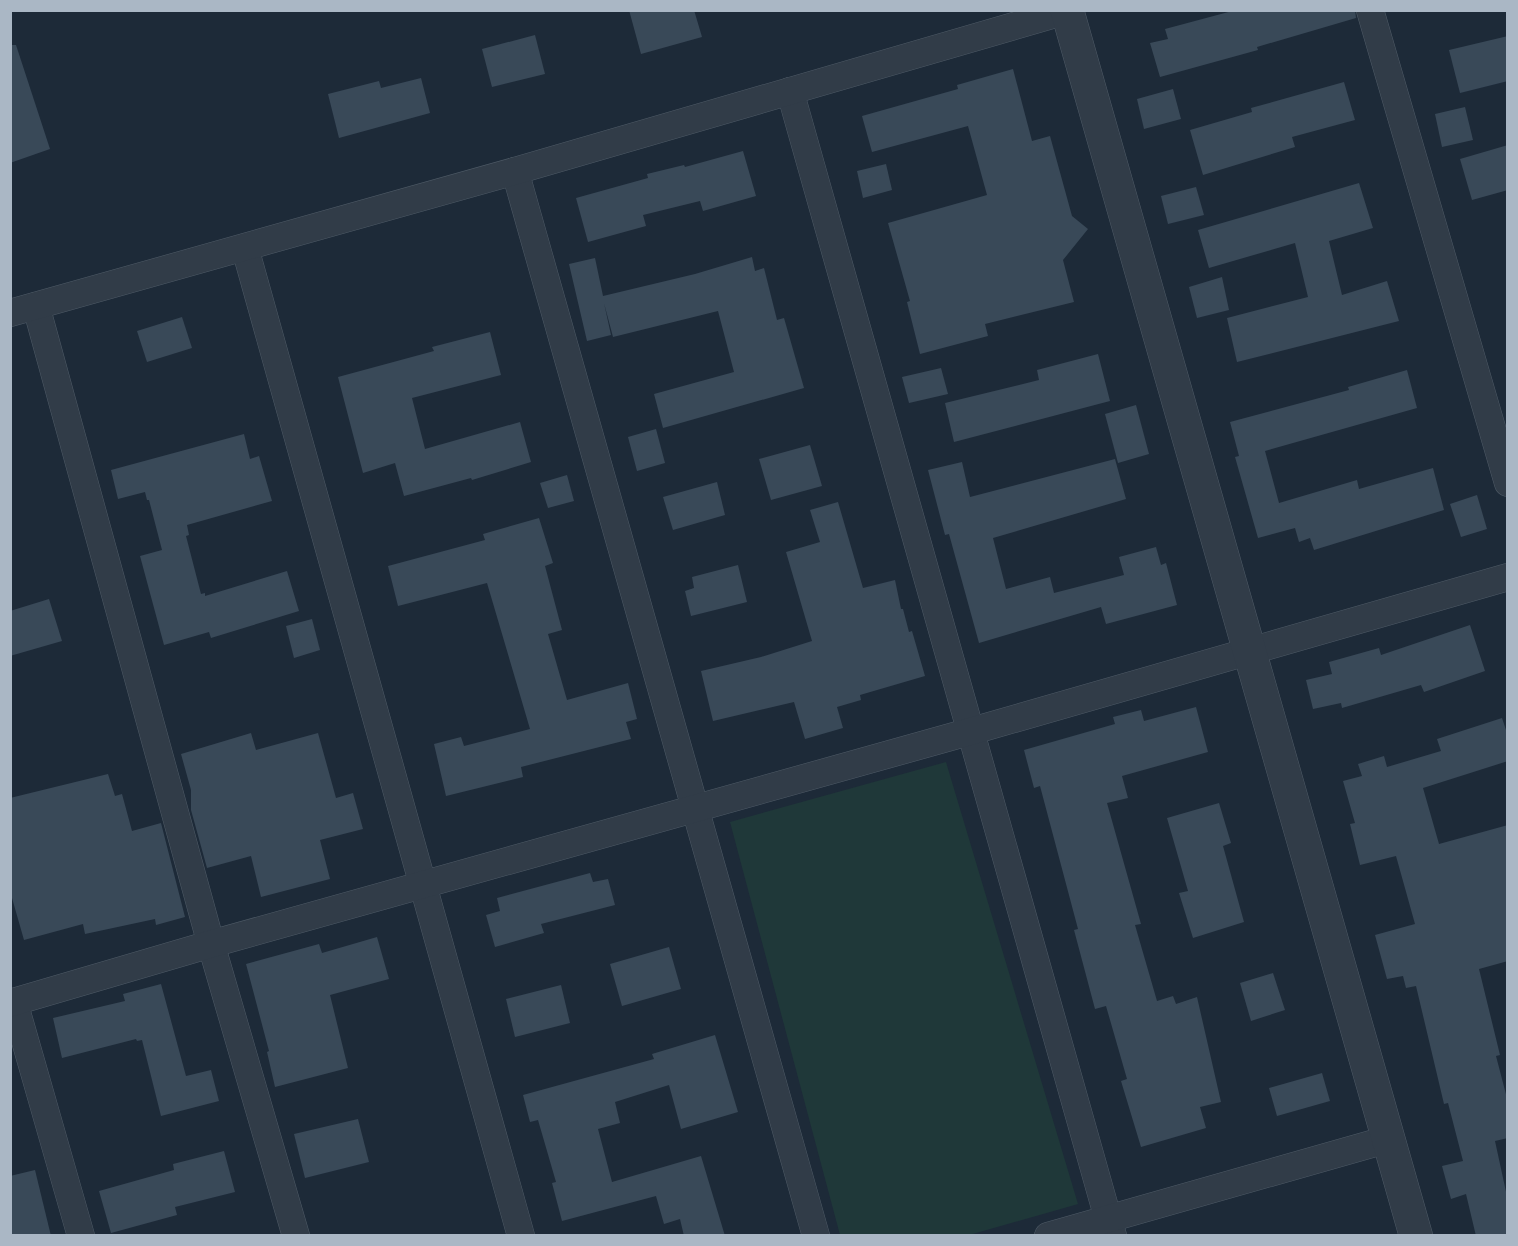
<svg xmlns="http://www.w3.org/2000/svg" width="1518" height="1246" viewBox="0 0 1518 1246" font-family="Karla,sans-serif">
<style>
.green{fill:#1f3839}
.building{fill:#394958}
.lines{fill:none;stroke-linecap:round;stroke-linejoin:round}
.minor-casing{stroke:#4e5a66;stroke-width:28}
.tertiary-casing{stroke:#4e5a66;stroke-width:34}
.minor{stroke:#313c48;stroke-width:27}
.tertiary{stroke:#313c48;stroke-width:33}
</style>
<rect width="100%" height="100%" fill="#1d2a38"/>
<path class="green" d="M946,762L1078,1204L969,1235H840L730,822Z"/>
<g class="building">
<path d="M629,10H694L702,37L641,54Z"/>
<path d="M1236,10H1355L1356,18L1257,47L1258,50L1160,77L1150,43L1168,39L1165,29Z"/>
<path d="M535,35L545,74L492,87L482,49Z"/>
<path d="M1508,36V81L1460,93L1449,50Z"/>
<path d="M10,45H16L50,149L10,163Z"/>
<path d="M1013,69L1032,141L1050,136L1072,216L1088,229L1063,260L1074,302L985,324L988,336L920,354L907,302L910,301L888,223L987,195L968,126L872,152L862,116L958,89L957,85Z"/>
<path d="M421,78L430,113L339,138L328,94L379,81L381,88Z"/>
<path d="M1344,82L1355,120L1292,137L1295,147L1203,175L1190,130L1252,112L1251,108Z"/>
<path d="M1173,89L1181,119L1144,129L1137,99Z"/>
<path d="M1465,107L1473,140L1442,147L1435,114Z"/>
<path d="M1508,145V190L1472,200L1460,159Z"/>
<path d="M743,151L756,196L703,211L700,201L643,215L646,226L588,242L576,198L648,178L647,174L684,165L685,167Z"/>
<path d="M886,164L892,190L863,198L857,171Z"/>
<path d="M1359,183L1373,228L1329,241L1342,295L1387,281L1399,321L1237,362L1227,318L1308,297L1295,243L1209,268L1198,230Z"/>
<path d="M1196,187L1204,215L1168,224L1161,196Z"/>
<path d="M752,257L755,271L764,268L777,320L784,318L804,388L663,428L654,394L734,372L718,311L613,337L604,303L611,335L587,341L569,264L595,258L603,296L695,274Z"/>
<path d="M1222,277L1229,310L1197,318L1189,287Z"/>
<path d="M182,317L192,348L147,362L137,331Z"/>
<path d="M490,332L501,375L412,398L425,449L520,422L531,462L472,480L471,478L404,496L395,463L363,473L338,377L434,351L432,347Z"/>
<path d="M1098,354L1110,401L954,442L945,403L1039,380L1037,370Z"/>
<path d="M941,368L948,394L909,403L902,377Z"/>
<path d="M1407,370L1417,408L1265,451L1279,503L1357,480L1359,489L1433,468L1444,510L1314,550L1310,538L1299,542L1295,528L1258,538L1235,457L1239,456L1230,422L1349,390L1348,387Z"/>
<path d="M1136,405L1149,454L1118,463L1105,414Z"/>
<path d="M656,429L665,463L637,471L628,437Z"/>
<path d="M244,434L250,459L259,456L272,501L187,525L189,535L186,536L201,594L205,593V596L287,571L299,611L211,638L209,632L164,645L140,556L162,550L149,500H147L145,492L118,499L111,470Z"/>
<path d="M810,445L822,486L771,500L759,459Z"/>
<path d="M1115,459L1126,499L993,538L1006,589L1050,577L1054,593L1124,575L1119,557L1156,547L1161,565L1166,563L1177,605L1106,624L1101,607L979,643L949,534L945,535L928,470L962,462L970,497Z"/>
<path d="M567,475L574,501L548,508L540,483Z"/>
<path d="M717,482L725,515L673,530L663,497Z"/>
<path d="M1477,495L1487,529L1461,537L1450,504Z"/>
<path d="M838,502L863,588L895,580L901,609H903L909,632L912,631L925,676L860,695L861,700L837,707L843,728L805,739L794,702L713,721L701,671L761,657L812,641L786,552L820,542L810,510Z"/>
<path d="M539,518L553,563L545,566L562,630L548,634L567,700L628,683L637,719L626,722L631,739L521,767L523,777L446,796L434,744L461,737L464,746L530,729L487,583L398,606L388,566L485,540L483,534Z"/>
<path d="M738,565L747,602L691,616L685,591L694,588L692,577Z"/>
<path d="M49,599L62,641L10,656V611Z"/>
<path d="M312,619L320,650L294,658L286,626Z"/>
<path d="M1470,625L1485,671L1424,692L1421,685L1342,708L1341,703L1313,709L1306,680L1332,674L1329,662L1379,648L1381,655Z"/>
<path d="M1196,707L1208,752L1122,776L1128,798L1107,803L1141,924L1135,925L1157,1001L1173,996L1176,1004L1197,997L1221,1102L1200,1107L1206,1128L1141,1147L1121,1081L1127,1079L1106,1006L1095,1009L1074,930L1078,929L1040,786L1034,788L1024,750L1115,724L1113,717L1141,710L1144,721Z"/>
<path d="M1502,718L1508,736V761L1423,788L1439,844L1508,825V961L1479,969L1500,1055L1496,1056L1508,1102V1138L1495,1141L1508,1201V1236H1476L1466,1194L1451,1199L1442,1166L1463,1161L1448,1103L1444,1104L1416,986L1406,988L1403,976L1387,979L1375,935L1415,924L1396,856L1360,865L1350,824L1355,823L1343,781L1362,776L1358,764L1384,756L1387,767L1441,751L1437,739Z"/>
<path d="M251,733L256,750L318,733L336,798L353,793L363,829L320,840L330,879L261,897L251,856L207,868L191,810V790L181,754Z"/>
<path d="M108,774L115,796L122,794L132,831L161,823L185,917L156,925L155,919L85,934L83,924L24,940L10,891V798Z"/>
<path d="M1219,803L1231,843L1223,846L1244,922L1193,938L1179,893L1188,891L1167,818Z"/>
<path d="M590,873L593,882L608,879L615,905L541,924L544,933L495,947L486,915L500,911L497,898Z"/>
<path d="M377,937L389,979L330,995L348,1068L275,1087L267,1052L269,1051L246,964L319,944L322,953Z"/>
<path d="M669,947L681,989L622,1006L610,964Z"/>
<path d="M1273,973L1285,1010L1251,1021L1240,983Z"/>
<path d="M161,984L186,1076L211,1070L219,1101L161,1116L142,1040L137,1041L136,1039L62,1058L53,1018L125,1001L123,994Z"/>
<path d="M561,985L570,1023L515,1037L506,999Z"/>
<path d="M715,1035L738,1112L681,1129L669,1085L615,1102L620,1123L598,1129L612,1182L701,1156L725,1236H684L680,1219L664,1224L656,1196L562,1221L552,1183L556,1182L538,1120L530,1122L523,1095L654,1059L652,1054Z"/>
<path d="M1322,1073L1330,1101L1277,1116L1269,1088Z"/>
<path d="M358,1119L369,1162L305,1178L294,1134Z"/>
<path d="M224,1151L235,1192L175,1207L177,1215L111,1233L99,1191L174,1170L173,1164Z"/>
<path d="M35,1170L51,1236H10V1176Z"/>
</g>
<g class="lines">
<defs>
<g id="minor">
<path d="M1370,10L1508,483"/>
<path d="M790,91L1113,1236"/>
<path d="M515,171L816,1236"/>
<path d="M245,248L521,1236"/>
<path d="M36,306L211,944L296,1236"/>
<path d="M10,313L515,171L1069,10"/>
<path d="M14,1002L81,1236"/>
<path d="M10,1003L211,944L972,731L1508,577"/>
<path d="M1048,1236L1389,1139"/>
</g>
<path id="tertiary" d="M1067,10L1416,1236"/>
</defs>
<use href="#minor" class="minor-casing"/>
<use href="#tertiary" class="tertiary-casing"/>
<use href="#minor" class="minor"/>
<use href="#tertiary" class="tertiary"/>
</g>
<rect width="1518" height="1246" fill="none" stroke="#aab7c5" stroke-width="24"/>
</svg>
